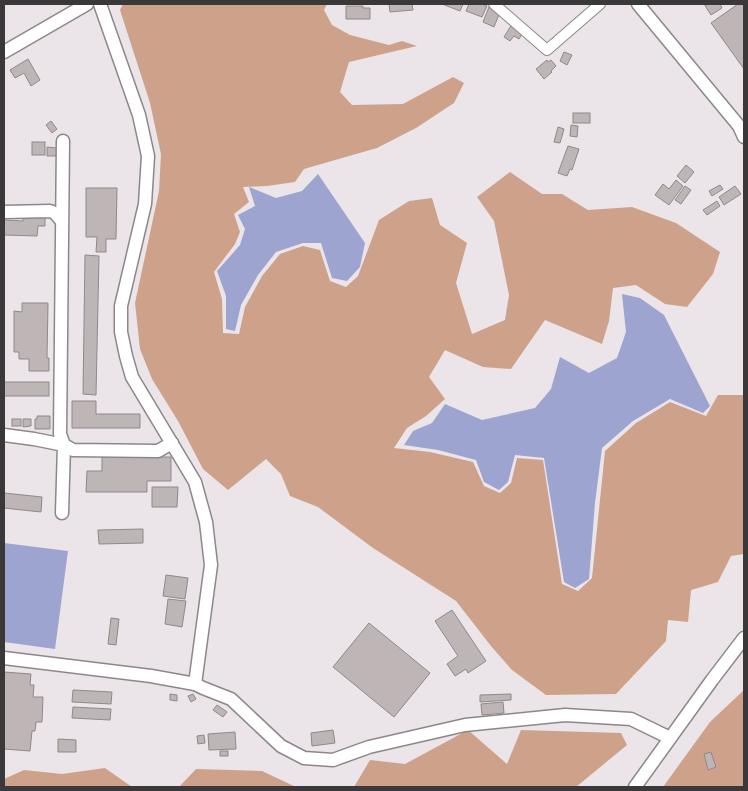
<svg xmlns="http://www.w3.org/2000/svg" width="748" height="791" viewBox="0 0 748 791" font-family="'Public Sans',sans-serif">
<style>
.forest{fill:#cea28a}
.water{fill:#9da4cf}
.building{fill:#bdb5b6;stroke:#908989}
.lines{fill:none;stroke-linecap:round;stroke-linejoin:round}
.minor-casing{stroke:#8d878a;stroke-width:12}
.tertiary-casing{stroke:#8d878a;stroke-width:15}
.minor{stroke:#fff;stroke-width:10}
.tertiary{stroke:#fff;stroke-width:12}
</style>
<rect width="100%" height="100%" fill="#ebe4e8"/>
<g class="forest">
<path d="M123,4H327L324,10L332,25L350,35L389,45L402,41L417,46L349,62L340,92L352,105L403,104L453,77L464,83L454,103L416,128L377,148L304,169L295,182L267,186L243,187L249,202L234,214L240,232L235,244L214,272L222,299L223,333L239,334L245,307L262,276L280,254L303,246L320,250L330,281L346,287L358,276L379,220L409,201L432,198L440,225L467,243L456,283L472,334L505,320L509,295L494,221L477,197L510,172L542,194H562L588,210L632,207L676,223L720,252L713,274L687,307L665,304L636,285L613,288L609,321L602,344L545,320L511,369L483,367L445,350L429,377L445,399L426,416L407,428L394,448L430,452L473,462L484,486L500,493L511,483L517,458L543,460L562,584L578,591L592,578L605,451L636,423L670,402L706,416L718,395H744V554L731,556L718,582L691,590L688,622L668,620L666,641L616,694L546,695L512,670L491,646L456,601L373,548L318,507L290,496L281,474L266,459L228,490L203,469L178,421L152,379L140,349L135,303L159,191L161,154L150,103L120,10Z"/>
<path d="M744,690V787H663L710,722Z"/>
<path d="M468,730L507,764L521,730L621,733L627,745L576,787H354L370,760L405,764Z"/>
<path d="M105,768L132,787H4V779L24,770L62,774Z"/>
<path d="M196,769L262,771L296,787H179Z"/>
</g>
<g class="water">
<path d="M318,174L365,243L360,267L347,281L332,278L321,243H303L276,252L258,275L241,305L235,331L226,329V296L217,271L240,245L245,229L238,215L255,206L249,187L276,198L302,191Z"/>
<path d="M622,294L640,298L664,315L710,406L703,413L670,399L633,421L602,448L595,503L589,579L575,588L564,582L544,458L515,455L508,482L499,490L484,482L476,460L438,450L404,445L413,431L432,423L445,404L482,420L535,408L551,389L560,357L589,373L617,358L626,332Z"/>
<path d="M4,543L68,551L55,649L4,642Z"/>
</g>
<g class="building">
<path d="M389,4H412L413,10L390,12Z"/>
<path d="M442,4H463L460,11Z"/>
<path d="M469,4H482L487,6L482,17L466,11Z"/>
<path d="M704,4H720L722,8L711,15Z"/>
<path d="M738,4H744V69L711,23Z"/>
<path d="M346,6H363V8H370V19H346Z"/>
<path d="M489,7L500,12L494,27L483,22Z"/>
<path d="M512,24L524,31L519,39L514,36L510,41L504,37Z"/>
<path d="M564,52L572,55L567,65L560,61Z"/>
<path d="M28,59L40,80L31,86L24,73L15,78L10,70Z"/>
<path d="M547,60L548,62L551,60L556,66L551,71L552,72L544,79L536,69Z"/>
<rect x="573" y="113" width="17" height="10"/>
<path d="M51,121L57,129L52,133L46,125Z"/>
<path d="M571,125L578,126L577,137L570,136Z"/>
<path d="M558,127L564,129L560,143L554,142Z"/>
<rect x="32" y="142" width="13" height="13"/>
<path d="M568,146L579,149L572,170L570,169L567,176L558,173Z"/>
<path d="M47,147L57,148L56,156H47Z"/>
<path d="M686,165L694,172L685,183L677,176Z"/>
<path d="M676,180L683,186L669,205L655,195L663,184L669,189Z"/>
<path d="M720,185L723,189L712,196L709,191Z"/>
<path d="M685,186L691,190L681,204L675,200Z"/>
<path d="M735,186L741,194L724,205L719,197Z"/>
<path d="M86,188H117L116,239H106V252H96L97,237H86Z"/>
<path d="M717,201L720,206L707,215L703,210Z"/>
<path d="M23,216H45V226H38L37,236L4,235V220L23,221Z"/>
<path d="M85,255L99,256L96,395L83,394Z"/>
<path d="M22,303H48L47,358H49V371H29V359H19V352H14V311L22,312Z"/>
<rect x="4" y="382" width="45" height="14"/>
<path d="M72,401H96V414H140V428H72Z"/>
<path d="M37,416H50V429H35V419H37Z"/>
<rect x="12" y="419" width="9" height="7"/>
<path d="M23,419H31V426L23,427Z"/>
<path d="M102,457H171V481H147V492H86L87,471H102Z"/>
<path d="M152,487H178L177,507H152Z"/>
<path d="M4,493L42,497L41,512L4,508Z"/>
<path d="M143,529V543L99,544L98,530Z"/>
<path d="M166,575L188,578L185,599L163,596Z"/>
<path d="M168,599L186,601L182,627L165,624Z"/>
<path d="M452,610L486,661L468,673L466,669L455,676L447,664L458,656L435,621Z"/>
<path d="M111,618L119,619L116,645L108,644Z"/>
<path d="M369,623L430,673L394,717L333,667Z"/>
<path d="M4,672L31,674L30,685H34L33,697H43L42,722H36L35,731H32L30,751L4,749Z"/>
<path d="M73,690L112,692L111,704L72,702Z"/>
<path d="M170,694L177,695V701L170,700Z"/>
<path d="M193,694L196,699L191,702L188,696Z"/>
<path d="M511,694V700L480,702V695Z"/>
<path d="M503,702L504,713L482,715L481,704Z"/>
<path d="M217,705L227,712L223,717L213,710Z"/>
<path d="M73,707L111,709L110,720L72,718Z"/>
<path d="M333,730L335,743L312,746L311,733Z"/>
<path d="M235,732L236,749L209,750L208,734Z"/>
<path d="M204,735L205,743L198,744L197,736Z"/>
<path d="M58,739L76,740V752H58Z"/>
<rect x="220" y="751" width="8" height="5"/>
<path d="M711,752L716,767L708,770L704,754Z"/>
</g>
<g class="lines">
<defs>
<path id="minor" d="M494,4L547,50L600,4"/>
<g id="tertiary">
<path d="M100,4L139,115L148,156L145,204L121,306V332L126,356L132,377L195,482L206,522L211,565L195,684"/>
<path d="M638,4L739,126L744,137"/>
<path d="M4,52L87,4"/>
<path d="M63,141L60,434L64,445L73,450L158,451L172,443"/>
<path d="M4,212L50,211L55,213L61,220"/>
<path d="M4,435L34,439L64,445L62,513"/>
<path d="M4,658L151,676L195,684L203,688L231,699L281,746L304,758L333,760L369,747L465,725L565,715L631,719L670,738"/>
<path d="M635,787L712,680L744,638"/>
</g>
</defs>
<use href="#minor" class="minor-casing"/>
<use href="#tertiary" class="tertiary-casing"/>
<use href="#minor" class="minor"/>
<use href="#tertiary" class="tertiary"/>
</g>
<rect width="748" height="791" fill="none" stroke="#3b3839" stroke-width="10"/>
</svg>
